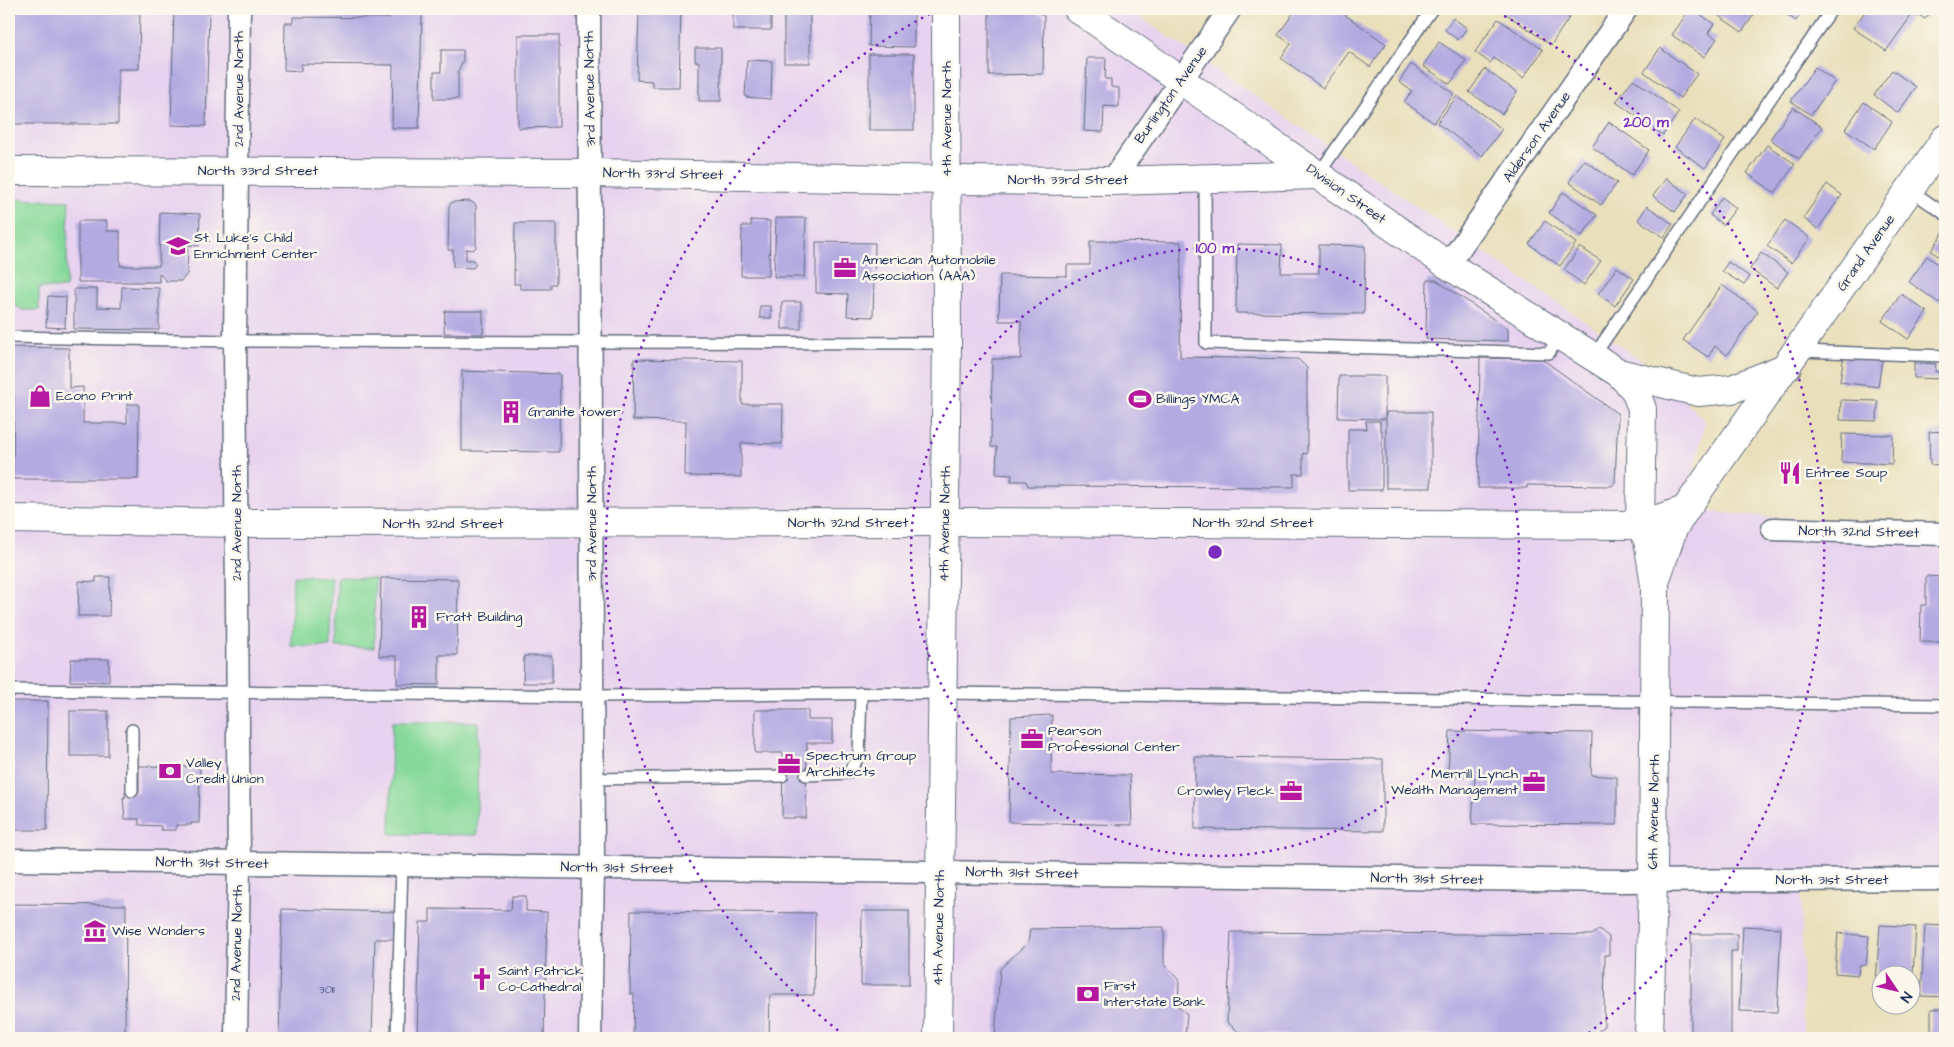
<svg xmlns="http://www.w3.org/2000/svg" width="1954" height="1047" viewBox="0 0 1954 1047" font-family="'Architects Daughter',sans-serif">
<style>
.built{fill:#e7d2ef}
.green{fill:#86d99a;stroke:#50847c}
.building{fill:#b3aae1}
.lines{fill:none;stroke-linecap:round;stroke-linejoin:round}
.lane-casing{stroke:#636d7e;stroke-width:14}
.street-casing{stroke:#636d7e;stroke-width:25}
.secondary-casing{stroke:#636d7e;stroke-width:30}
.primary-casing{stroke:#636d7e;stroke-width:30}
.lane{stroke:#fff;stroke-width:11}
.street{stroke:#fff;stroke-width:22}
.secondary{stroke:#fff;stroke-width:28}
.primary{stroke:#fff;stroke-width:28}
.ring{fill:none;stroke:#7b2cbf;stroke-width:2.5;stroke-dasharray:2.5 5}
.labels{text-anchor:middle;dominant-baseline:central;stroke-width:5;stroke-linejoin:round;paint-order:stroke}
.number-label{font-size:11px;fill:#414e7f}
.street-label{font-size:14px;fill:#1b2f5e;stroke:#fbf7ec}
.poi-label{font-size:14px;fill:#1b2f5e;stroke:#fbf7ec;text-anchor:start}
.centre{fill:#7b2cbf;stroke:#fbf7ec;stroke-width:2.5}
.ring-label{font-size:15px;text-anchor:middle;font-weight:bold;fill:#7b2cbf;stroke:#fbf7ec;stroke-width:5;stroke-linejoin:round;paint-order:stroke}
</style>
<rect width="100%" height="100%" fill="#fbf7ec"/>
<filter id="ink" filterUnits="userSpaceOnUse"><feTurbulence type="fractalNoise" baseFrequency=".02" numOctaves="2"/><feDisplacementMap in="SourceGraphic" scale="10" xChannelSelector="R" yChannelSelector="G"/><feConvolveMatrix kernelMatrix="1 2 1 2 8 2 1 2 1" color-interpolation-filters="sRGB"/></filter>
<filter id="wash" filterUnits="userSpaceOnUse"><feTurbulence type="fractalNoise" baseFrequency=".0096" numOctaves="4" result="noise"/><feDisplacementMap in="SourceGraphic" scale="20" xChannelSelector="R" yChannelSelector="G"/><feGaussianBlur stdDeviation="1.12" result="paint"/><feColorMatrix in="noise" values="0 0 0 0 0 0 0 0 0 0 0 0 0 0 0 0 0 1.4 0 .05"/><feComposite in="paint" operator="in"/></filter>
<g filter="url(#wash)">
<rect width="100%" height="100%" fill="#e9dfba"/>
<path class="built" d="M9,9H1128L1641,360L1705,421L1686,510L1945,531V879L1801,880L1803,1038H9Z"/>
<g class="green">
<path d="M9,199L69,201L66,288H39V310H23L9,302Z"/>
<path d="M293,576L331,577L330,647L291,646Z"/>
<path d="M337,577L375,578L374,648L336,647Z"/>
<path d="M392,722H478L477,835L390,834Z"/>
</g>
<g id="blocks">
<g class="building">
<path d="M9,9H140L139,69H118V124H9Z"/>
<path d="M174,9H209L206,126L171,125Z"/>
<path d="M639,9H681L679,87H652V81L637,80Z"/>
<rect x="733" y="9" width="38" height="21"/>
<rect x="784" y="9" width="26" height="54"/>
<path d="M870,9H914V47L869,46Z"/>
<path d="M989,9H1032L1044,16L1043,74L989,75Z"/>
<path d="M1296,9H1337L1386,44L1370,67L1349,52L1323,88L1281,58L1291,44L1278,35Z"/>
<path d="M1499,9H1568L1573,12L1551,45Z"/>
<path d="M1690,9H1693L1714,24L1708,33L1717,39L1704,57L1672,35Z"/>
<path d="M1709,9H1755L1757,10L1742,32Z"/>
<path d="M1779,9H1804L1796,21Z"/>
<path d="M1867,9H1933L1925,19L1914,12L1886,51L1853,28Z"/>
<path d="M389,13L422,14L419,128H392L393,65L301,64V71L284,70L285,23H293V17L389,18Z"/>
<path d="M1453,18L1467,28L1458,40L1445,30Z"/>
<path d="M1498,19L1543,50L1523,78L1494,58L1490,63L1475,52Z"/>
<path d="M518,35H559V127L518,128Z"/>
<path d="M1439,42L1466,60L1450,84L1423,66Z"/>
<path d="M695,48H721V101H699V62L695,61Z"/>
<path d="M1660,48L1697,74L1680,98L1644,72Z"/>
<path d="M441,50H463V60L458,71V99H434V72H441Z"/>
<rect x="869" y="54" width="45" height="76"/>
<path d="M1087,58H1106L1105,79H1111V87L1119,88V107L1104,106L1103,132L1084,131Z"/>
<path d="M747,60L772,61L771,99L745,97Z"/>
<path d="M1411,64L1454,94L1434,123L1404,102L1412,91L1399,82Z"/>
<path d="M1815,67L1835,81L1811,115L1791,101Z"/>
<path d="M1485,69L1517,92L1502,114L1469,92Z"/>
<path d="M1892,70L1916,87L1898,113L1874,95Z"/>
<path d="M1633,79L1679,112L1663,135L1616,102Z"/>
<path d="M1457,96L1502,129L1482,156L1437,123Z"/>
<path d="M1864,102L1892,122L1874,149L1845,129Z"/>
<path d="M1793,107L1822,127L1799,159L1770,139Z"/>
<path d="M1695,119L1725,140L1705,168L1675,147Z"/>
<path d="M1609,122L1649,150L1632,175L1592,147Z"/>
<path d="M1767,145L1795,164L1775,193L1747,173Z"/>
<path d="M1584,160L1617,183L1601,205L1569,182Z"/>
<path d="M1666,178L1688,194L1675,212L1653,196Z"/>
<path d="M1827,184L1842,195L1818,229L1803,218Z"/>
<path d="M1563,192L1597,215L1582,236L1549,213Z"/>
<path d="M1722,197L1736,208L1723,225L1710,215Z"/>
<path d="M470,201L476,205V247L473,250L466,249V260H473L476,264L473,268L453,267V250H448L449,206L452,202Z"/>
<path d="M1647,206L1673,224L1664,237L1638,220Z"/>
<path d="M160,212L200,214L199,246L188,245L187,274L181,281H166L159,273V282H78V221H107V231H120V266H159Z"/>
<path d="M776,218H806L804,277H774Z"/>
<path d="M751,220L770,221L769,276H741L742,226H751Z"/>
<path d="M1785,220L1810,238L1791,263L1767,246Z"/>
<path d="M1545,221L1576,243L1560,266L1529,244Z"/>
<path d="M515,223H556V284H551V289H520V284H514Z"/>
<path d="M1945,230V261L1931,251Z"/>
<path d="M1090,241L1181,242L1180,357L1298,359L1307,368V454L1303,453V474H1294V487L1028,486L1026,481H1011L1012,475L996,474L997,447H991L992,359H1021V321H999L1000,275L1067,276V265H1090Z"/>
<path d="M816,242L875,243L873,317L847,316L848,294L816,293Z"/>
<path d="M1237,244L1282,245L1281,273H1319V245L1365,246L1364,314L1236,313Z"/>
<path d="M1580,247L1601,261L1584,285L1564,270Z"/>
<path d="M1761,253L1788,272L1777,288L1750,269Z"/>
<path d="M1927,256L1945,269V294L1939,303L1909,282Z"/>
<path d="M1728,262L1750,277L1744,285L1722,271Z"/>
<path d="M1617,267L1634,279L1615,306L1598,294Z"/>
<path d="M1427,280H1436L1508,329V341L1426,339Z"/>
<path d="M1722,285L1758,311L1727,355L1715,346L1708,357L1683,340Z"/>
<path d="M122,287L159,288V330L74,329V289H97V307L121,308Z"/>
<path d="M1901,294L1927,312L1908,339L1882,321Z"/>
<path d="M48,296L66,297L65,328L46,327Z"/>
<rect x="782" y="302" width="19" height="27"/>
<rect x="760" y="306" width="11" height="12"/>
<path d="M445,311H483V334L444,333Z"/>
<path d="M9,347L69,348V388L83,387V423H127V404H139L138,479H13L14,394H9Z"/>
<path d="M1844,354L1882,359L1878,387L1840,382Z"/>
<path d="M1480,358L1542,359L1618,414L1615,482L1612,486L1527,485V488H1478Z"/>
<path d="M634,359L742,361V404H783L782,444L741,443V477L685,476L686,421L633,420Z"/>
<path d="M1914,363L1936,364L1935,372H1943L1942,379L1914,378Z"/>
<path d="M462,371L560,374L559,452L462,451Z"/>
<path d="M1339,376H1385V419L1338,418Z"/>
<path d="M1841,400L1878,401L1877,421L1840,420Z"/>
<rect x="1386" y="412" width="45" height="76"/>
<path d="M1366,421H1380V430H1382V490H1348V429H1367Z"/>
<path d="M1945,431V464L1930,465L1929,432Z"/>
<path d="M1842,434L1893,435L1892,464L1841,462Z"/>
<path d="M1926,576L1945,577L1943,642H1920L1921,605H1926Z"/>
<path d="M96,577H110L109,616H78L79,581L96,582Z"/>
<path d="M381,578L458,579L457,655H439V685L397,684V656H379Z"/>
<path d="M524,656H552V683H523Z"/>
<path d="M71,659H109V682L70,681Z"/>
<path d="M9,701H48L47,830H9Z"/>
<path d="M755,710H808V720H832V743H807L806,818H782L783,753H755Z"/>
<rect x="70" y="711" width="38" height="45"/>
<path d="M1052,715L1051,774L1130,775L1132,825L1009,822L1011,717Z"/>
<path d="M1450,731L1592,733L1591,775L1617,777V825L1472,824L1475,777H1448Z"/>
<path d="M1195,757L1383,759V831L1195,829Z"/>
<path d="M139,766L200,767L199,823H191V825H176V830H161V826L139,825V819H125L123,797L125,798V792L139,793Z"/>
<path d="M512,896H526V911L547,912L544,1038L417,1036L420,922H430V909L511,910Z"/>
<path d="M9,904L126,905L125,1036H9Z"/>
<path d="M282,909L394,912V939H375L372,1038H279Z"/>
<path d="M631,911L815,913L814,995H770L769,1038H633L634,994H630Z"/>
<path d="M862,911H909V985H861Z"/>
<path d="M1880,925L1916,927L1913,974H1882V982H1876Z"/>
<path d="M1925,925L1945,926V997L1921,996Z"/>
<path d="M1743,926L1781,928L1777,1012L1739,1011Z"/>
<path d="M1164,927V963L1179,981L1178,1007L1187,1014L1185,1037L1157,1035L1153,1038H995L1000,969L1028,942L1030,929Z"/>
<path d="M1599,929L1609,937V955H1605L1604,1026L1592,1037L1241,1034L1227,1022L1231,932L1592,935Z"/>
<path d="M1838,933L1869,936L1866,965H1859L1858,975L1835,973Z"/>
<path d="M1691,934H1737V951H1731V1038H1691Z"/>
<rect x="1931" y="1009" width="14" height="29"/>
</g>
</g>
</g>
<g filter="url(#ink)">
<use href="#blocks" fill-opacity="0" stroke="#636d7e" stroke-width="1"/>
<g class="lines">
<defs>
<g id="lane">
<path d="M1318,175L1432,9"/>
<path d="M1205,178L1206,343L1549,353L1559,336"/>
<path d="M1910,190L1945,214"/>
<path d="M9,337L235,341L947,343"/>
<path d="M1800,351L1945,356"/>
<path d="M1593,357L1832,9"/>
<path d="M9,690L593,696L944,693L1945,705"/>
<path d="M806,775L848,773L859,756L861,693"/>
<path d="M593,779L782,776"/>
<path d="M132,791V730"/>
<path d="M397,1038L402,865"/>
</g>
<g id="street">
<path d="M589,9L593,867L590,1038"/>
<path d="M1112,181L1230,9"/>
<path d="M1448,265L1626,9"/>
<path d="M1773,529L1945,534"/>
<path d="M9,860L1620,881L1945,879"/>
<path d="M236,1038L239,863L235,341L239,9"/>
</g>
<g id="secondary">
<path d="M9,171L591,173L947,180L1112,181L1318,175"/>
<path d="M9,519L237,523L944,522"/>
</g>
<g id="primary">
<path d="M1078,9L1448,265L1619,373L1635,390L1642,409L1640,525L1648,540L1655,585L1653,881L1649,1038"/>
<path d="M1619,373L1698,392L1732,389L1787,367"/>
<path d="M944,522L1640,525L1685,510"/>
<path d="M1656,579L1673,529L1685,510L1945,139"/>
<path d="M938,1038L947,343L946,9"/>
</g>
</defs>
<use href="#lane" class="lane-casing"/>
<use href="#street" class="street-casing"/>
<use href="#secondary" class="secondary-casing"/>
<use href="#primary" class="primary-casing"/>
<use href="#lane" class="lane"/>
<use href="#street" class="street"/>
<use href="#secondary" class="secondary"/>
<use href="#primary" class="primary"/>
</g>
</g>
<g class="ring">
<circle cx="1215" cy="552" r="304"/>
<path d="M844 1035A609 609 0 0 1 939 9M1491 9A609 609 0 0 1 1586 1035"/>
</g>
<defs>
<symbol id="school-bare" viewBox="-9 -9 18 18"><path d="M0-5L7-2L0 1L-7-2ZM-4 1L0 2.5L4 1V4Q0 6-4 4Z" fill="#b5179e" stroke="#fbf7ec" stroke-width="2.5" paint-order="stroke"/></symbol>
<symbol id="office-bare" viewBox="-9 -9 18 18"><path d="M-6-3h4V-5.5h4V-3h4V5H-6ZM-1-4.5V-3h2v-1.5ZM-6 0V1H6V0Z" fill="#b5179e" stroke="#fbf7ec" stroke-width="2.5" paint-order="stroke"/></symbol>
<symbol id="shop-bare" viewBox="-9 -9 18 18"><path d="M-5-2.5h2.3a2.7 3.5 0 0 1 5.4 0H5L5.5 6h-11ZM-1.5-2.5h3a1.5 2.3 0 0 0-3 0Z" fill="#b5179e" stroke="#fbf7ec" stroke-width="2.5" paint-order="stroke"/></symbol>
<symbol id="stadium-bare" viewBox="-9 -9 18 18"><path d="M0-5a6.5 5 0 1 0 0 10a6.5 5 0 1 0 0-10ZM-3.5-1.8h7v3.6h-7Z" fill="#b5179e" stroke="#fbf7ec" stroke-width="2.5" paint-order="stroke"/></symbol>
<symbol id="building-bare" viewBox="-9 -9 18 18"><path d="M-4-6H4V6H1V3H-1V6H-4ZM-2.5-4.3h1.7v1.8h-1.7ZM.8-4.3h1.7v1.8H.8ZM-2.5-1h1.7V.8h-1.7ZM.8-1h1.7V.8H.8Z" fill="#b5179e" stroke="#fbf7ec" stroke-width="2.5" paint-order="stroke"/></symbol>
<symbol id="restaurant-bare" viewBox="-9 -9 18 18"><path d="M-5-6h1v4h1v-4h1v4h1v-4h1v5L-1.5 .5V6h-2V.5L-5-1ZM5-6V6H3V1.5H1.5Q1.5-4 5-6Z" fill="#b5179e" stroke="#fbf7ec" stroke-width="2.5" paint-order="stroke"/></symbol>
<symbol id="bank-bare" viewBox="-9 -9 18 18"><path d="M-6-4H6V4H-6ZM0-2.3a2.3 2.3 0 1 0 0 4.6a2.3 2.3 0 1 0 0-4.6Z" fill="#b5179e" stroke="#fbf7ec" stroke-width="2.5" paint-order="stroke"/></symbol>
<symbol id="museum-bare" viewBox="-9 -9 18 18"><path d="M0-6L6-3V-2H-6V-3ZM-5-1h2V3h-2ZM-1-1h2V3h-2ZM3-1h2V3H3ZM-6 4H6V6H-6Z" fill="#b5179e" stroke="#fbf7ec" stroke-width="2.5" paint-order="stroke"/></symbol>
<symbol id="church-bare" viewBox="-9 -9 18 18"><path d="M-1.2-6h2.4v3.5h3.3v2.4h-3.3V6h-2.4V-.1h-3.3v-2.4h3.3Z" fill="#b5179e" stroke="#fbf7ec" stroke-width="2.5" paint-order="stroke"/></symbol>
</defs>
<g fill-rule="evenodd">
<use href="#school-bare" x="162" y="230" width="32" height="32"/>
<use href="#office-bare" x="829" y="252" width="32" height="32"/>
<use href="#shop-bare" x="24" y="380" width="32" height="32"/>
<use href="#stadium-bare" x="1124" y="383" width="32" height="32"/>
<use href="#building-bare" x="495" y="396" width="32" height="32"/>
<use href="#restaurant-bare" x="1774" y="457" width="32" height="32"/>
<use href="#building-bare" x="403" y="601" width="32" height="32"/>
<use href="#office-bare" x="1016" y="723" width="32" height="32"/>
<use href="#office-bare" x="773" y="748" width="32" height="32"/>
<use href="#bank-bare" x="154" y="755" width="32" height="32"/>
<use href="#office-bare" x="1518" y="766" width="32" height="32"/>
<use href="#office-bare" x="1275" y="775" width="32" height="32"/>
<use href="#museum-bare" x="79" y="915" width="32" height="32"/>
<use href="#church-bare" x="466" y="963" width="32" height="32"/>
<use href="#bank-bare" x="1072" y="978" width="32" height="32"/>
</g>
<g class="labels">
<g class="number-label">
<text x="327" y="989">3011</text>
</g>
<g class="street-label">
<text transform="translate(239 89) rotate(-90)">2nd Avenue North</text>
<text transform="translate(590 89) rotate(-91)">3rd Avenue North</text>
<text transform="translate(1171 95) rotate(-55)">Burlington Avenue</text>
<text transform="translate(947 119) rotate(-90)">4th Avenue North</text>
<text transform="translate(1537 137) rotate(-55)">Alderson Avenue</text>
<text x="258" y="171">North 33rd Street</text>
<text transform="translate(663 174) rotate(1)">North 33rd Street</text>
<text x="1068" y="180">North 33rd Street</text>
<text transform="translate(1346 194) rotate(35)">Division Street</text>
<text transform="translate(1866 253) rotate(-55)">Grand Avenue</text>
<text transform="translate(237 523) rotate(-90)">2nd Avenue North</text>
<text x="848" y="523">North 32nd Street</text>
<text x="1253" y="523">North 32nd Street</text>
<text x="443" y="524">North 32nd Street</text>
<text transform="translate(592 524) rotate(-90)">3rd Avenue North</text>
<text transform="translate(945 524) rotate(-89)">4th Avenue North</text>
<text transform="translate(1859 532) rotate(1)">North 32nd Street</text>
<text transform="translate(1654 812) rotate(-89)">6th Avenue North</text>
<text transform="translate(212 863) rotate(1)">North 31st Street</text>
<text transform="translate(617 868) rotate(1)">North 31st Street</text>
<text transform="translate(1022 873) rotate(1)">North 31st Street</text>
<text transform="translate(1427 879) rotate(1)">North 31st Street</text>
<text x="1832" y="880">North 31st Street</text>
<text transform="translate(939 928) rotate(-89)">4th Avenue North</text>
<text transform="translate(237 943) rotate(-89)">2nd Avenue North</text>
</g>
<g class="poi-label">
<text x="194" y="238">St. Luke's Child<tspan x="194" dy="16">Enrichment Center</tspan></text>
<text x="862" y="260">American Automobile<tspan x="862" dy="16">Association (AAA)</tspan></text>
<text x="56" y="396">Econo Print</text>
<text x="1156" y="399">Billings YMCA</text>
<text x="528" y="412">Granite tower</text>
<text x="1806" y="473">Entree Soup</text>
<text x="436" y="617">Fratt Building</text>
<text x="1048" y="731">Pearson<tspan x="1048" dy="16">Professional Center</tspan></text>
<text x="806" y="756">Spectrum Group<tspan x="806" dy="16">Architects</tspan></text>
<text x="186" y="763">Valley<tspan x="186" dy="16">Credit Union</tspan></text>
<text x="1518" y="774" text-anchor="end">Merrill Lynch<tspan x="1518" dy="16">Wealth Management</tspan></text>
<text x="1274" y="791" text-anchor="end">Crowley Fleck</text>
<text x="112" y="931">Wise Wonders</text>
<text x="498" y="971">Saint Patrick<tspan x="498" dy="16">Co-Cathedral</tspan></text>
<text x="1104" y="986">First<tspan x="1104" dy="16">Interstate Bank</tspan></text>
</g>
</g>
<circle cx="1215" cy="552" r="8" class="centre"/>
<g class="ring-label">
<text x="1646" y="127">200 m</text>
<text x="1215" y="253">100 m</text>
</g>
<rect width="1954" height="1047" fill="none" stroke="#fbf7ec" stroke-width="30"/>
<g transform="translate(1896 990) rotate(125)"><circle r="24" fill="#fbf7ec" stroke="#a1a7b3"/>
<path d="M0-4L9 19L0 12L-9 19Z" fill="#b5179e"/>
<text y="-8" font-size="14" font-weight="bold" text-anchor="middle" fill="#1b2f5e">N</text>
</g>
</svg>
